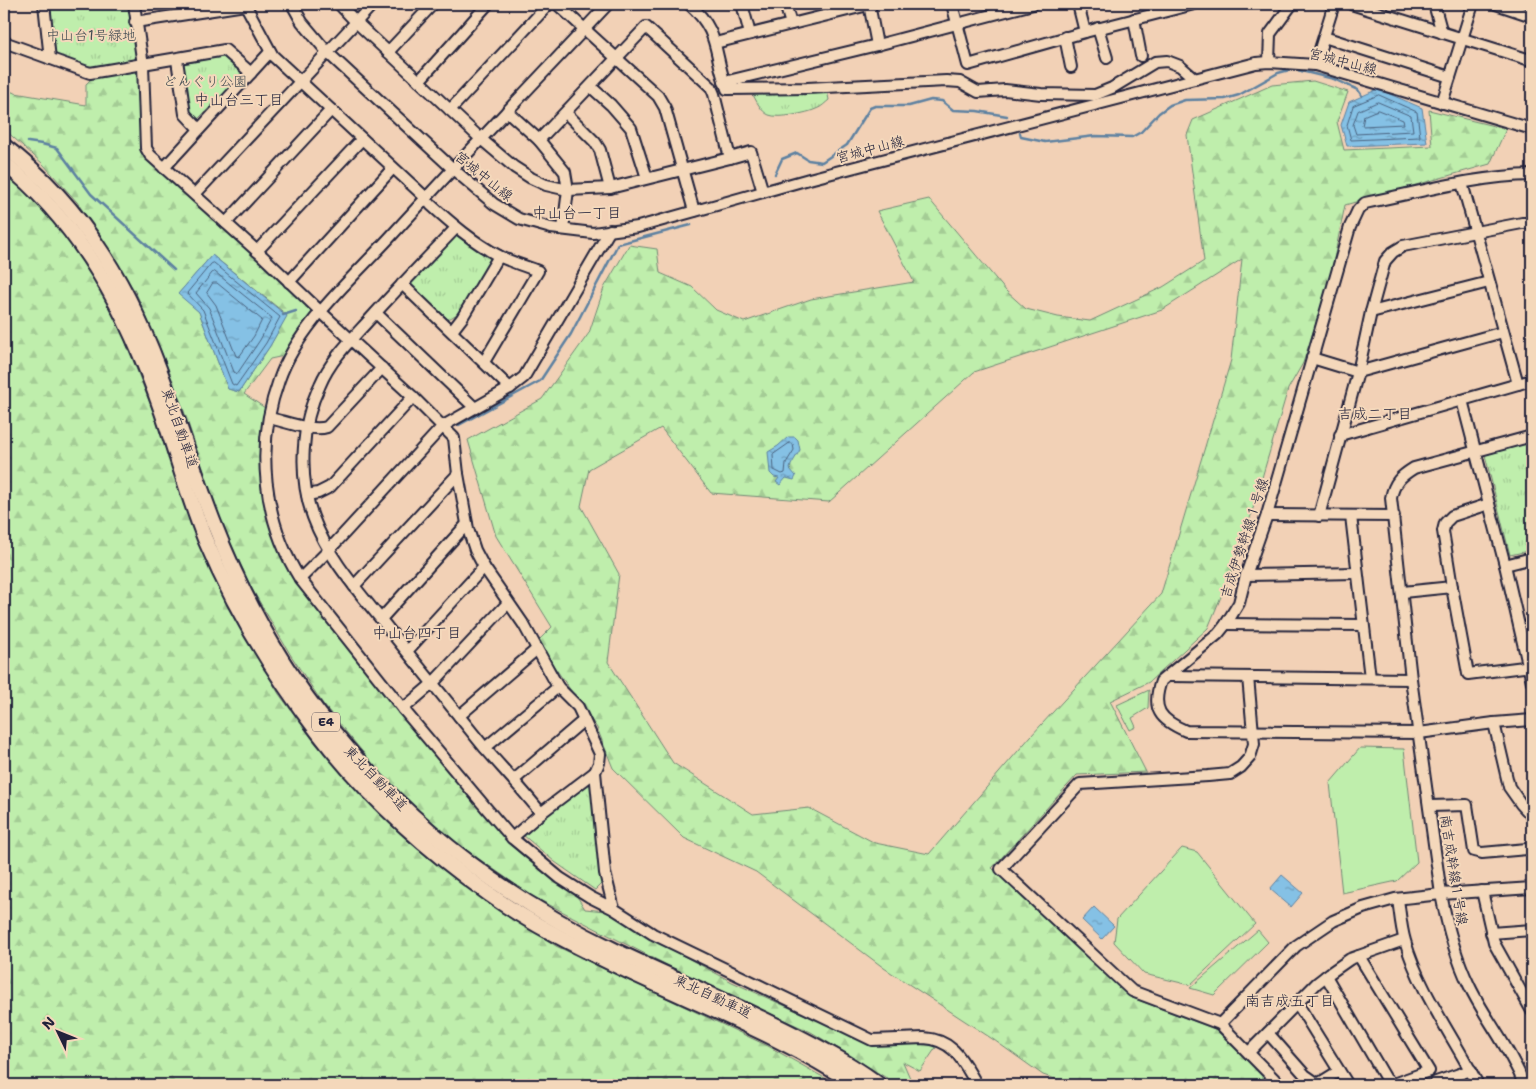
<svg xmlns="http://www.w3.org/2000/svg" width="1536" height="1089" viewBox="0 0 1536 1089" font-family="'Shantell Sans','Klee One',sans-serif">
<style>
.grass{fill:url(#grass-tufts);stroke:#708874}
.forest{fill:url(#forest-firs);stroke:#708874;fill-rule:evenodd}
.pitch{fill:#bfeeac;stroke:#708874}
.water{fill:url(#water-ripples);stroke:#5d81a1}
.lines{fill:none;stroke-linecap:round;stroke-linejoin:round}
.shore{stroke:#4a627f;stroke-width:1}
.stream{stroke:#5d81a1;stroke-width:2.5}
.minor-casing{stroke:#22223b;stroke-width:14}
.highway-casing{stroke:#22223b;stroke-width:18}
.minor{stroke:#f4d8bb;stroke-width:10}
.highway{stroke:#f4d8bb;stroke-width:14}
.labels{text-anchor:middle;dominant-baseline:central;stroke-width:4;stroke-linejoin:round;paint-order:stroke}
.shield{fill:#f4d8bb;stroke:#615961;stroke-width:1}
.shield-label{font-size:12px;font-weight:bold;fill:#22223b}
.park-label{font-size:14px;fill:#414b52;stroke:#f4d8bb}
.street-label{font-size:14px;fill:#22223b;stroke:#f4d8bb}
.neighbourhood-label{font-size:15px;fill:#22223b;stroke:#f4d8bb}
</style>
<defs>
<pattern id="grass-tufts" width="24" height="20" patternUnits="userSpaceOnUse" patternTransform="scale(1.25)"><rect width="24" height="20" fill="#bfeeac"/><path d="M3 7l-1-3M5 7V3M7 7l1-3M15 17l-1-3M17 17v-4M19 17l1-3" fill="none" stroke="#a4cc95"/></pattern>
<pattern id="forest-firs" width="22" height="20" patternUnits="userSpaceOnUse" patternTransform="scale(1.25)"><rect width="22" height="20" fill="#bfeeac"/><path d="M5 1l3.5 6h-7zM16 11l3.5 6h-7z" fill="#a4cc95"/></pattern>
<pattern id="water-ripples" width="26" height="14" patternUnits="userSpaceOnUse" patternTransform="scale(1.25)"><rect width="26" height="14" fill="#85c1e5"/><path d="M2 4q2-2 4 0t4 0M15 11q2-2 4 0t4 0" fill="none" stroke="#6c9cbb"/></pattern>
</defs>
<rect width="100%" height="100%" fill="#f2d1b6"/>
<filter id="ink" filterUnits="userSpaceOnUse"><feTurbulence type="fractalNoise" baseFrequency=".02" numOctaves="2"/><feDisplacementMap in="SourceGraphic" scale="10" xChannelSelector="R" yChannelSelector="G"/><feConvolveMatrix kernelMatrix="1 2 1 2 8 2 1 2 1" color-interpolation-filters="sRGB"/></filter>
<g filter="url(#ink)">
<g class="grass">
<path d="M48,4H132L138,56L135,61L90,68L57,57L54,51Z"/>
<path d="M225,56L245,72L195,122L188,112L182,64Z"/>
<path d="M827,90L829,100C825,103 822,107 816,109C808,113 778,119 769,115C761,112 756,100 752,93Z"/>
<path d="M456,232L491,257C482,277 469,311 448,319L411,286L409,280Z"/>
<path d="M1532,442V550L1510,555L1485,455Z"/>
<path d="M590,780L592,783L602,883L595,890L555,862L523,835Z"/>
</g>
<g class="forest">
<path d="M135,70L140,77L141,153L312,309L313,316L284,356L270,359L244,394L265,408L260,441L261,489L270,526L297,582L399,713L509,843L578,898L585,909L615,912L656,941L732,982L870,1044L929,1043L937,1046L920,1071L903,1062L913,1085H898L811,1032L702,983L532,896L459,845L403,797L366,756L323,704L290,654L252,589L220,520L183,408L161,351L136,293L77,202L43,164L4,129V89L15,93L86,105V84L93,77ZM212,255L287,315L270,346L239,392L228,389L199,312L179,293Z"/>
<path d="M1313,81L1348,92L1337,122L1344,150L1432,146L1429,110L1506,129L1490,164L1345,205L1329,283L1303,363L1288,389L1242,546L1208,628L1149,682L1110,701L1146,772L1077,775L992,868L1130,997L1215,1029L1274,1085H1073L1043,1075L994,1040L884,968L756,872L684,838L613,768L597,728L537,642L552,627L496,536L468,440L542,399L589,333L604,288L629,245L657,249L660,273L692,287L716,310L744,322L811,299L914,282L877,211L929,199L1006,291L1026,309L1058,317L1090,321L1163,287L1204,261L1187,135L1193,120L1272,85ZM1242,259L1231,360L1161,594L1031,736L929,854L875,843L809,808L753,814L673,763L608,662L619,574L581,506L589,469L661,428L711,493L829,502L974,372L1162,310Z"/>
<path d="M4,173L21,186L50,216L94,278L123,335L155,416L187,513L207,562L236,622L279,694L316,744L370,804L409,842L459,881L556,946L768,1046L837,1085H4Z"/>
</g>
<g class="pitch">
<path d="M1149,690L1148,708L1132,718L1136,727L1130,730L1117,705Z"/>
<path d="M1360,748L1404,749L1417,862L1397,881L1342,893L1330,783Z"/>
<path d="M1182,848L1197,852L1255,924L1190,985L1144,974L1114,942L1117,919Z"/>
<path d="M1258,930L1268,942L1214,995L1190,988Z"/>
</g>
<g class="water">
<path d="M1378,89L1422,108L1427,143L1347,146L1341,125L1349,102Z"/>
<path d="M212,255L287,316L270,346L239,392L228,389L199,312L178,294Z"/>
<path d="M788,437H795L798,440L800,450L791,465L790,469L796,476L794,480L786,478L780,485L776,482L779,478L774,477L770,473L768,452L778,446Z"/>
<path d="M1282,875L1303,893L1291,907L1270,889Z"/>
<path d="M1094,907L1114,926L1102,939L1082,920Z"/>
</g>
<g class="lines">
<g class="shore">
<path d="M1379,95L1417,112L1420,137L1351,140L1347,125L1353,106Z"/>
<path d="M1378,102L1411,116L1413,131L1356,134L1353,125L1358,111Z"/>
<path d="M1378,110L1403,120L1404,124L1362,126L1364,116Z"/>
<path d="M214,263L280,317L266,343L236,386L232,384L203,310L187,293L211,264Z"/>
<path d="M215,272L272,318L260,340L237,374L234,372L209,308L196,293L212,273Z"/>
<path d="M213,283H217L262,320L254,336L239,357L236,356L216,305L207,293Z"/>
<path d="M790,443L793,444L794,450L786,463L785,473L782,474L774,470L773,455Z"/>
</g>
<g class="stream">
<path d="M1020,133L1021,137L1045,142L1095,136L1132,137L1141,132L1159,113L1170,105L1185,100L1225,99L1239,95L1278,73L1293,69L1334,79L1358,90L1362,96"/>
<path d="M28,142L42,144L57,148L91,194L174,270"/>
<path d="M775,174L782,159L797,153L808,160L822,162L847,145L870,108L875,106H909L931,100L942,101L953,110L977,111L1007,116"/>
<path d="M283,315L296,311"/>
<path d="M326,325L335,331"/>
<path d="M352,348L374,368"/>
<path d="M383,377L404,396"/>
<path d="M413,405L431,422"/>
<path d="M459,425L540,381L571,334L618,244L691,225"/>
</g>
<defs>
<g id="minor">
<path d="M44,4L50,59"/>
<path d="M134,4L143,65L146,148L150,155L257,251L321,312L413,397L454,438L458,474L468,529L475,550L484,567L524,625L558,687L578,707L600,754L599,763L595,772L605,873L614,909"/>
<path d="M245,4L273,56L426,198"/>
<path d="M292,4L302,22L328,53L453,169L494,204L519,219L551,228L593,233L638,227L809,179L1256,63L1269,62L1315,65L1532,129"/>
<path d="M339,4L356,22L481,139L514,167L531,178L546,185L568,190L610,188L730,158L751,152L763,192"/>
<path d="M557,4L658,96L665,108L694,211"/>
<path d="M608,4C536,81 463,157 392,235C353,278 298,325 279,380C255,446 263,520 300,579L403,709L487,809L512,838L560,878L590,897L614,909L653,934L872,1040L924,1038C955,1040 963,1062 977,1085"/>
<path d="M689,4C721,32 713,53 727,89L807,88L946,81L960,82L978,92L1005,90L1041,94L1095,95L1112,88L1155,62L1167,61L1180,66L1195,79"/>
<path d="M742,4L750,34"/>
<path d="M785,4L791,24"/>
<path d="M869,4L877,45"/>
<path d="M952,4L968,65L1085,32L1194,4"/>
<path d="M1078,4L1085,32"/>
<path d="M1351,4L1527,59H1532"/>
<path d="M1434,4L1442,33"/>
<path d="M1496,4L1532,16"/>
<path d="M1134,19L1141,56"/>
<path d="M135,22L245,5"/>
<path d="M1098,28L1107,58"/>
<path d="M1065,37L1071,67"/>
<path d="M1324,37L1450,77"/>
<path d="M4,42L90,73L225,50L251,73"/>
<path d="M715,43L872,4"/>
<path d="M388,52L433,4"/>
<path d="M177,60L185,114L199,129"/>
<path d="M1269,62L1270,34L1292,4"/>
<path d="M1315,65L1334,4"/>
<path d="M419,81L488,4"/>
<path d="M724,82L877,45L1033,4"/>
<path d="M591,87L611,105L631,128L647,178"/>
<path d="M1442,103L1473,4"/>
<path d="M450,110L549,4"/>
<path d="M507,111L539,140L565,172L568,190L563,229"/>
<path d="M566,113L595,142L600,150L610,188"/>
<path d="M539,140L646,27L711,87L714,94L730,158"/>
<path d="M164,168L270,52"/>
<path d="M1532,175C1476,176 1420,192 1365,203L1358,210L1350,227L1267,515L1246,575L1239,603L1226,624L1218,634L1161,681C1151,709 1160,720 1186,731L1419,733L1494,723L1532,720"/>
<path d="M1462,183L1518,384"/>
<path d="M195,194L373,4"/>
<path d="M431,205C452,224 473,242 499,256C511,262 525,266 538,271L484,362"/>
<path d="M226,223L331,110"/>
<path d="M456,228C427,258 398,288 370,319C352,339 331,359 320,385C301,424 298,476 313,517C329,561 363,596 391,632C422,670 453,709 484,747C503,769 523,790 541,813"/>
<path d="M257,251L362,139"/>
<path d="M289,282L393,168"/>
<path d="M402,284L510,388"/>
<path d="M1371,312L1489,282"/>
<path d="M376,313L475,408"/>
<path d="M452,331L462,318L499,256"/>
<path d="M1312,358L1358,372L1503,332"/>
<path d="M1462,400L1505,565L1532,682"/>
<path d="M269,418C284,421 312,432 327,427L382,368"/>
<path d="M1340,435L1532,380"/>
<path d="M307,495L318,493L330,487L413,397"/>
<path d="M1489,504L1452,516L1445,523L1443,531L1452,587L1468,674L1532,666"/>
<path d="M1267,515L1394,516"/>
<path d="M1319,516L1358,372L1371,312L1385,261L1393,252L1403,246L1522,223H1532"/>
<path d="M1351,516L1370,678"/>
<path d="M1505,565L1532,558"/>
<path d="M1246,575L1357,573"/>
<path d="M300,579L328,551L443,426L510,388L524,377L610,230"/>
<path d="M354,586L458,474"/>
<path d="M1403,592L1452,587"/>
<path d="M381,619L467,524"/>
<path d="M1226,624L1363,625"/>
<path d="M407,651L484,567"/>
<path d="M1169,676L1411,679"/>
<path d="M1248,677L1254,744L1250,757L1241,767L1230,774L1208,776L1080,784L1001,869L1132,991L1220,1024L1280,1085"/>
<path d="M403,709L432,684L508,603"/>
<path d="M459,716L537,649"/>
<path d="M1494,723L1509,787L1521,804L1532,816"/>
<path d="M485,748L558,687"/>
<path d="M514,780L584,720"/>
<path d="M1430,806L1467,805L1474,851L1482,853L1527,849L1532,852"/>
<path d="M512,838L541,813L595,772"/>
<path d="M1482,891L1494,943L1532,1011"/>
<path d="M1398,899C1400,913 1401,928 1405,941C1420,993 1454,1037 1478,1085"/>
<path d="M1491,933L1532,930"/>
<path d="M1326,976L1386,1079L1393,1084L1429,1071L1359,956"/>
<path d="M1297,1003L1348,1085"/>
<path d="M1220,1024L1296,946L1333,921L1363,908L1395,899L1441,894L1532,888"/>
<path d="M1268,1033L1305,1075L1318,1084L1339,1071"/>
<path d="M1249,1052L1317,983L1330,973L1350,959L1404,940"/>
<path d="M1437,1085L1436,1082L1471,1070"/>
<path d="M1523,1085C1522,1076 1517,1069 1513,1061C1500,1035 1481,1011 1469,985C1455,956 1447,925 1441,894L1411,679L1391,498C1394,482 1401,476 1414,468L1532,436"/>
</g>
<g id="highway">
<path d="M4,146C85,207 133,293 166,388C182,432 196,477 213,521C242,596 281,668 332,730C409,825 506,899 616,951C683,983 752,1011 816,1046C838,1058 860,1070 879,1085"/>
<path d="M4,163C82,225 129,316 161,409C176,452 188,497 205,539C234,608 273,673 318,732C365,794 426,849 489,894C528,922 572,944 615,965C696,1004 781,1035 856,1085"/>
</g>
</defs>
<use href="#minor" class="minor-casing"/>
<use href="#highway" class="highway-casing"/>
<use href="#minor" class="minor"/>
<use href="#highway" class="highway"/>
</g>
</g>
<g class="labels">
<rect class="shield" x="312" y="712.5" width="28" height="19" rx="4"/>
<g class="shield-label">
<text x="326" y="722">E4</text>
</g>
<g class="park-label">
<text x="91" y="35">中山台1号緑地</text>
<text x="205" y="81">どんぐり公園</text>
</g>
<g class="street-label">
<text transform="translate(1343 61) rotate(14)">宮城中山線</text>
<text transform="translate(870 149) rotate(-15)">宮城中山線</text>
<text transform="translate(484 176) rotate(39)">宮城中山線</text>
<text transform="translate(180 428) rotate(71)">東北自動車道</text>
<text transform="translate(1244 538) rotate(-72)">吉成伊勢幹線１号線</text>
<text transform="translate(376 778) rotate(46)">東北自動車道</text>
<text transform="translate(1454 870) rotate(81)">南吉成幹線１号線</text>
<text transform="translate(713 996) rotate(25)">東北自動車道</text>
</g>
<g class="neighbourhood-label">
<text x="239" y="100">中山台三丁目</text>
<text x="577" y="213">中山台一丁目</text>
<text x="1375" y="414">吉成二丁目</text>
<text x="417" y="633">中山台四丁目</text>
<text x="1290" y="1001">南吉成五丁目</text>
</g>
</g>
<rect width="1536" height="1089" fill="none" stroke="#f4d8bb" stroke-width="20"/>
<rect x="10" y="10" width="1516" height="1069" fill="none" stroke="#22223b" stroke-width="2" filter="url(#ink)"/>
<g transform="translate(58 1032) rotate(313)" stroke="#f4d8bb" stroke-width="4" paint-order="stroke">
<path d="M0-4L9 19L0 12L-9 19Z" fill="#22223b"/>
<text y="-8" font-size="14" font-weight="bold" text-anchor="middle" fill="#22223b">N</text>
</g>
</svg>
